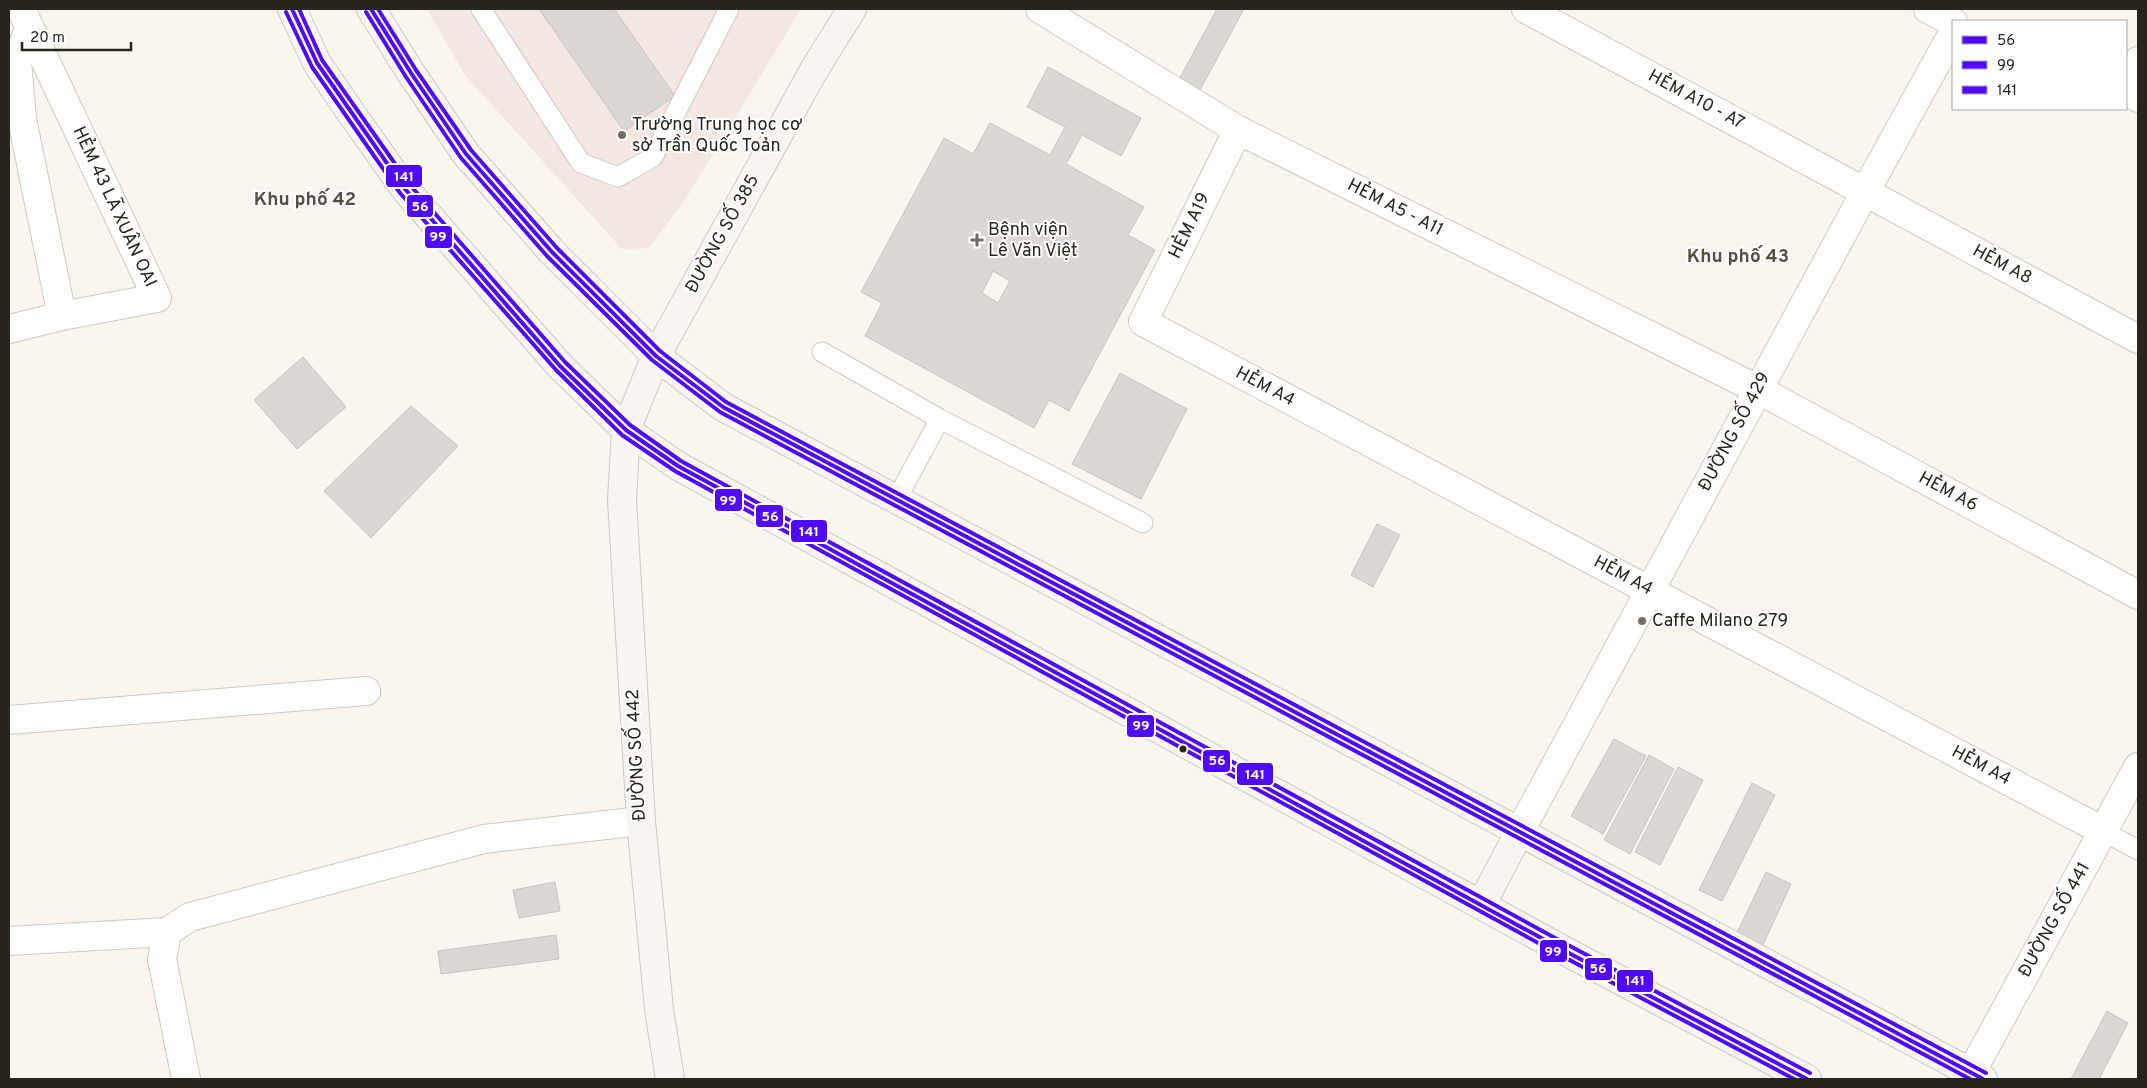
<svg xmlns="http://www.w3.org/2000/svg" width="2147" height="1088" viewBox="0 0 2147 1088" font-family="Overpass,sans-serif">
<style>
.education{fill:#f4e6e0}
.building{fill:#dcd6d4;stroke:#c8c4c1;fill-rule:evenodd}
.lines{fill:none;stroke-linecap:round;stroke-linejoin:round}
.lane-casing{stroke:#cdcac4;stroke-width:21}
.street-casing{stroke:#cdcac4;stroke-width:30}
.secondary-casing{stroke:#cdcac4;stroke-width:30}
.lane{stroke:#fefefc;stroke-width:19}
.street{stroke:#fefefc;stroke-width:28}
.secondary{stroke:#f7f4f1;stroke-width:28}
.bus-1-casing{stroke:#fff;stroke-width:8}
.bus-2-casing{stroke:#fff;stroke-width:8}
.bus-3-casing{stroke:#fff;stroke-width:8}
.bus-1{stroke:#4f0aff;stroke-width:4}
.bus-2{stroke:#4f0aff;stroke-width:4}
.bus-3{stroke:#4f0aff;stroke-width:4}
.poi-dot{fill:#726e67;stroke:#fff;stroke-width:2}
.bus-dot{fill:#28251f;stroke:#fff;stroke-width:2}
.labels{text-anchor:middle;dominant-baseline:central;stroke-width:4;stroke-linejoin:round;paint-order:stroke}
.street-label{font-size:18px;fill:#28251f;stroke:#fff}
.poi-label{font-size:18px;fill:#28251f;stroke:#fff;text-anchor:start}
.neighbourhood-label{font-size:19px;font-weight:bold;fill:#564e42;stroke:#fff}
.line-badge{stroke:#fff;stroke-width:2}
.badge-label{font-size:14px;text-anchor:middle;font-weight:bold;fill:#fff}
</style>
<rect width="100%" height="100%" fill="#faf5ee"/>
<path class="education" d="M427,9H801L688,195L649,248L622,249L465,75Z"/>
<g class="building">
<path d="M539,9H614L675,96L624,131Z"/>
<path d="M1217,9H1244L1195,99L1175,87Z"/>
<path d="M1048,67L1141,118L1121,156L1082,135L1066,164L1144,207L1128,235L1155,250L1069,411L1049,400L1034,428L865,336L882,303L861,292L944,138L973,154L990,123L1050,155L1065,127L1027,107ZM993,271L1010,281L998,303L982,293Z"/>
<path d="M303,357L346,407L297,449L254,400Z"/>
<path d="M1120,373L1187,409L1141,499L1072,464Z"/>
<path d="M411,406L458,446L371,538L324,491Z"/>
<path d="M1377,524L1400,535L1373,587L1351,575Z"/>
<path d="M1614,739L1646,756L1603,834L1571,816Z"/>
<path d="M1649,755L1674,769L1630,854L1604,840Z"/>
<path d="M1678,767L1703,780L1660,865L1635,852Z"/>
<path d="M1752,783L1775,795L1722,901L1699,890Z"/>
<path d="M1766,872L1791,884L1762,947L1736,935Z"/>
<path d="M555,882L560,911L519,918L513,890Z"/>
<path d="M556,935L559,959L441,974L438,951Z"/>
<path d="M2107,1011L2128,1023L2099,1079H2071Z"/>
</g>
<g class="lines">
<defs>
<g id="lane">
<path d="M481,9L581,163L618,177L653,157L729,9"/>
<path d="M822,352L940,419L1143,523"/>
<path d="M896,500L940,419"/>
<path d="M2103,831L2138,850"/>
</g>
<g id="street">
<path d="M1040,9L1238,130L1759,390L2138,595"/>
<path d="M1526,9L2138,339"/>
<path d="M1928,9L1953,22"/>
<path d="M29,28L17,61L22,119L62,316"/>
<path d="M2126,72L2138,61"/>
<path d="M2126,91L2138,98"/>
<path d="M1238,130L1143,322L2103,831"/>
<path d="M9,329L62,316L157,298L21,9"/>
<path d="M9,720L366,691"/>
<path d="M1519,833L1865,192L1953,33"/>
<path d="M167,932L162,959L186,1079"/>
<path d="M9,941L167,932L190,917L484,839L641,821"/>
<path d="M1971,1073L2138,767"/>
</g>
<g id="secondary">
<path d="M292,9L317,63L349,110L405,189L560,366L626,430L678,466L1565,951L1807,1079"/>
<path d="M371,9L411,73L466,154L552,252L656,356L723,407L1983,1079"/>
<path d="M1481,905L1519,833"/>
<path d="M670,1079L659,1009L641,821L622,500L626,430L656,356L814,70L852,9"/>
</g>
</defs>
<use href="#lane" class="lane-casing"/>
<use href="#street" class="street-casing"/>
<use href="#secondary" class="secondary-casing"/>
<use href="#lane" class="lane"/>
<use href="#street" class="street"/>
<use href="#secondary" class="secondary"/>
<defs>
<g id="bus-1">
<path d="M292,9L317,63L405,189L560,366L626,430L678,466L1565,951L1807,1079"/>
<path d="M371,9L411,73L466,154L552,252L656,356L723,407L1983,1079"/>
</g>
<g id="bus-2">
<path d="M286,12L312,67L400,193L556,370L622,435L675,471L1562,956L1794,1079"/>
<path d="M366,12L406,77L461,158L547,256L652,360L720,412L1970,1079"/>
</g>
<g id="bus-3">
<path d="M299,9L322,60L410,185L565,362L630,425L681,461L1568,945L1810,1073"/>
<path d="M378,9L416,70L471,150L557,248L660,351L726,402L1986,1073"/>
</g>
</defs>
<use href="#bus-1" class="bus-1-casing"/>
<use href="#bus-2" class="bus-2-casing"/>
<use href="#bus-3" class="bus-3-casing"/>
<use href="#bus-1" class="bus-1"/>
<use href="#bus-2" class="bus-2"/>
<use href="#bus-3" class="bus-3"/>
</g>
<g class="poi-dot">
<circle cx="622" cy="135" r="5"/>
<path d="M974.5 232.5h5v5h5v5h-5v5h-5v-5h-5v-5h5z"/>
<circle cx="1642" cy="621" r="5"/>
</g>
<circle class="bus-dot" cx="1183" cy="749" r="4.5"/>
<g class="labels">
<g class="street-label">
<text transform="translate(1696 100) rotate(28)">HẺM A10 - A7</text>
<text transform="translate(114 207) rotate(65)">HẺM 43 LÃ XUÂN OAI</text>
<text transform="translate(1395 208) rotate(27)">HẺM A5 - A11</text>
<text transform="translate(1190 226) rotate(-64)">HẺM A19</text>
<text transform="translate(723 234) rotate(-61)">ĐƯỜNG SỐ 385</text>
<text transform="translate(2002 265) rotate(28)">HẺM A8</text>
<text transform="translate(1265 387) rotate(28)">HẺM A4</text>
<text transform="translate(1735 432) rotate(-62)">ĐƯỜNG SỐ 429</text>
<text transform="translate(1948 492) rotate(28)">HẺM A6</text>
<text transform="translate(1623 576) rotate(28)">HẺM A4</text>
<text transform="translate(637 755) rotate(-93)">ĐƯỜNG SỐ 442</text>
<text transform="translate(1981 766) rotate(28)">HẺM A4</text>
<text transform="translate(2055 920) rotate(-61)">ĐƯỜNG SỐ 441</text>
</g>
<g class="poi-label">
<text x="632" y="125">Trường Trung học cơ<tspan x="632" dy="21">sở Trần Quốc Toản</tspan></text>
<text x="988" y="230">Bệnh viện<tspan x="988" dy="21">Lê Văn Việt</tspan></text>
<text x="1652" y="621">Caffe Milano 279</text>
</g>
<g class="neighbourhood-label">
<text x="305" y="200">Khu phố 42</text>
<text x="1738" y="257">Khu phố 43</text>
</g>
</g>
<g class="line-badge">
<rect x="385" y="164" width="38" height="24" rx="5" fill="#4f0aff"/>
<rect x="406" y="194" width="28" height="24" rx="5" fill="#4f0aff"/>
<rect x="424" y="225" width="29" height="24" rx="5" fill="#4f0aff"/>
<rect x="714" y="488" width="29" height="24" rx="5" fill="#4f0aff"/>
<rect x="755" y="504" width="29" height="24" rx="5" fill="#4f0aff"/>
<rect x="790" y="519" width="38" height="24" rx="5" fill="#4f0aff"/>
<rect x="1126" y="714" width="29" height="24" rx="5" fill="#4f0aff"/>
<rect x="1202" y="749" width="29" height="24" rx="5" fill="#4f0aff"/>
<rect x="1236" y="762" width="38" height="24" rx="5" fill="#4f0aff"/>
<rect x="1539" y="939" width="29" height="24" rx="5" fill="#4f0aff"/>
<rect x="1584" y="957" width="29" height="24" rx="5" fill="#4f0aff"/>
<rect x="1616" y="969" width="38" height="24" rx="5" fill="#4f0aff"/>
</g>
<g class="badge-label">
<text x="404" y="181">141</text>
<text x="420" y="211">56</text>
<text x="438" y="241">99</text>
<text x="728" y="505">99</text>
<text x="770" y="521">56</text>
<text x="809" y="536">141</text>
<text x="1141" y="730">99</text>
<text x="1217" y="765">56</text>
<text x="1255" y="779">141</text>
<text x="1553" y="956">99</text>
<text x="1598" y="973">56</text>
<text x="1635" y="985">141</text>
</g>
<rect width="2147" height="1088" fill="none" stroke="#28251f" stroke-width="20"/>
<rect x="1952" y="20" width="175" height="90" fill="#ffffff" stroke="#a9a8a5"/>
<rect x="1962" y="36" width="25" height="8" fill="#4f0aff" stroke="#a9a8a5"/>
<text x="1997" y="45" font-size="15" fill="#28251f">56</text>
<rect x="1962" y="61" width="25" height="8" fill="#4f0aff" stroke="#a9a8a5"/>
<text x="1997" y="70" font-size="15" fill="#28251f">99</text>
<rect x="1962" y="86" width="25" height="8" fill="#4f0aff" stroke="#a9a8a5"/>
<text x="1997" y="95" font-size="15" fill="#28251f">141</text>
<path d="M22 42v8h109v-8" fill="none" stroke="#28251f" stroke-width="2.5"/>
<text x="30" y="42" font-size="15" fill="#28251f" stroke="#ffffff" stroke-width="4" paint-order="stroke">20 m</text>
</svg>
